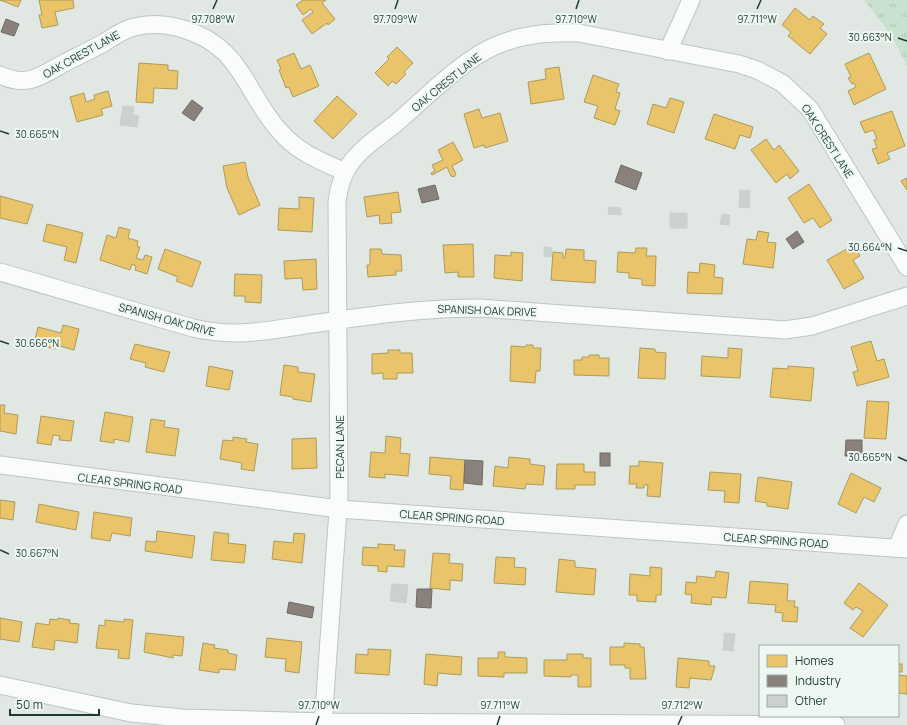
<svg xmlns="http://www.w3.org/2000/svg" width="907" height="725" viewBox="0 0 907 725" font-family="Manrope,sans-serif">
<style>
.grass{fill:url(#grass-tufts)}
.homes{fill:#e9c46a;stroke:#ac9b59}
.industry{fill:#8a817c;stroke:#6a6c66}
.building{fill:#cbd1ce;stroke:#cad1cd}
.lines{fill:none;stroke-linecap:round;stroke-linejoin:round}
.minor-casing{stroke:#bec5c1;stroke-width:19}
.minor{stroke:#fafcfb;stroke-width:17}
.ticks{fill:none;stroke:#1e3b32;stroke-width:1.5}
.labels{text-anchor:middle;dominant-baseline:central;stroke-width:4;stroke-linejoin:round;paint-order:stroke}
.street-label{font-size:11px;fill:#1e3b32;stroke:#eef7f2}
.ticks-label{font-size:10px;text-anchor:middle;fill:#1e3b32;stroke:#eef7f2;stroke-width:4;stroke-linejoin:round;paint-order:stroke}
</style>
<defs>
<pattern id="grass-tufts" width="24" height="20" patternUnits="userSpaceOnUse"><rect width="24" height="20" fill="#c9e2cf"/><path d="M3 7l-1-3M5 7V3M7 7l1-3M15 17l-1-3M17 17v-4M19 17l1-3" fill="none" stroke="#acc3b2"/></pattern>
</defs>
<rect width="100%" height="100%" fill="#e1e8e4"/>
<path class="grass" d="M864,0H907V66L891,35Z"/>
<g class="homes">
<path d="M0,0H21L18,7Z"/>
<path d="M39,0H73L74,8L55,12L58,25L42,28L39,15H42Z"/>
<path d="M303,0H326L322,3L335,19L328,25L327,23L312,34L302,20L313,12L311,9L303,15L296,5Z"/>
<path d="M795,8L810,20L813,16L824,24L820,28L827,34L810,54L788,36L791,32L782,25Z"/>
<path d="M397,47L413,63L404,72L406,74L396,84L392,81L388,86L375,73L389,59L387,57Z"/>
<path d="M294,53L301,69L310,65L319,86L293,97L289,87L286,88L279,70L281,69L277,60Z"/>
<path d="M869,53L886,89L854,105L848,91L856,87L854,83L852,84L848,78L851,77L845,64Z"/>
<path d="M139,63L168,65V70L178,71L177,89L154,88L153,103L136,102Z"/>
<path d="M559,67L564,99L531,104L528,82L546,79L545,69Z"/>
<path d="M593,75L619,84L616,92L620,93L615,109L620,111L615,125L594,118L598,106L584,102Z"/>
<path d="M108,91L112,106L101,109L103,115L77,122L70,97L84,93L86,102L95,99L94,95Z"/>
<path d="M337,96L357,114L333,139L314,121Z"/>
<path d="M670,98L684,102L674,133L647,124L653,104L666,108Z"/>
<path d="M479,109L482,118L500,113L508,141L485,148L484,145L474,148L464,114Z"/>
<path d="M892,111L905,146L887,153L890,159L878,164L872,149L877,148L874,140L877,139L873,130L865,133L860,122Z"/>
<path d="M714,114L753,127L750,138L740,135L735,149L705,139Z"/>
<path d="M766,139L774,150L779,145L799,171L790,179L787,174L776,183L751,150Z"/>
<path d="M453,142L463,160L452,166L456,174L454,177L451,176L447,167L432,175L431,173L435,171L432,165L443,160L438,150Z"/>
<path d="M245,162L248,177L260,205L239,215L227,188L223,166Z"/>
<path d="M907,178V190L901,181Z"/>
<path d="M809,184L832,220L820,228L813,218L804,223L788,198Z"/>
<path d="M398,192L401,212L391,213L392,223L380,224L379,215L367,217L364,197Z"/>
<path d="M0,196L33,205L27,224L0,218Z"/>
<path d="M299,197L314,198L312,232L278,230L279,208L299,209Z"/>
<path d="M47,224L83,233L76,263L64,260L67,247L43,241Z"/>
<path d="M119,227L130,230L128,238L138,241L137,246L140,247L136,258L143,260L145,255L152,257L147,274L135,270L136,266L132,264L130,270L100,260L107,235L116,238Z"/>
<path d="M758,231L769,233L767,242L776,243L773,268L743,264L747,239L756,240Z"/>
<path d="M473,244L474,277H458V272L445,273L443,245Z"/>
<path d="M854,245L860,256L853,260L864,278L844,289L827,260Z"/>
<path d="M636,248H647L646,256H656L655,286L642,285V279L629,278V273L617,272L618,252L635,253Z"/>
<path d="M165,249L201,262L192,287L176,281L178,277L158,269Z"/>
<path d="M370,249H381L382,254L401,255L402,271H396V275L368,277L367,265H370Z"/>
<path d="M566,249L584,250V260L596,261L595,283L551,280L553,252L563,253V258H565Z"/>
<path d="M511,252L523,253L522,281L494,278L495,255L511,256Z"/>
<path d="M316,259L317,289L303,290L302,278L285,279L284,261Z"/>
<path d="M700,263L715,265L714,277L723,278L722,294L687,293L688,272L699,273Z"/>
<path d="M235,274L262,275L261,303L245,302V296H234Z"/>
<path d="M63,325L79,329L74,350L56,345L55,349L34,344L38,327L61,333Z"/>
<path d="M871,341L877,361L884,359L889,377L857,386L853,372L858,371L851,347Z"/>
<path d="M135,344L170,352L164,372L145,367L146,363L130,359Z"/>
<path d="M526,345H533V348H541L540,371H536L535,383L510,381L511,346L526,347Z"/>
<path d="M640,348L655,349V352L666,353L665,379L638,378Z"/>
<path d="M728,348L742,349L740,378L701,376L702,356L728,358Z"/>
<path d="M388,350H400V353H412L413,373H397V379H383V373L372,374V354L388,353Z"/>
<path d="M589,355H599V358H609V376L574,375V360H582V357H589Z"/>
<path d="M284,365L298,367V372L315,374L311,402L293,399V397L280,395Z"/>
<path d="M209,366L233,371L229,390L206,386Z"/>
<path d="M788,366L814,368L811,401L770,397L773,368L788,369Z"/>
<path d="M867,401L889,402L886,439L864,438Z"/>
<path d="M0,405H5L4,413L18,415L16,434L0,431Z"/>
<path d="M105,412L133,417L129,442L114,439V443L100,441Z"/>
<path d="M41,416L74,421L71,441L59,440L60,436L53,435L51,445L37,443Z"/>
<path d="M151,419L165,421L164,427L179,429L175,456L146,452Z"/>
<path d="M386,436L401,438L400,453L410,454L408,476L385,474V478L369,477L371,452L385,453Z"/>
<path d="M233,437L247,439L246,442L258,444L254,471L241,469L242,463L220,459L223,440L233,441Z"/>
<path d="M316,438L317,468L292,469V439Z"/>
<path d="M430,457L465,460L463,490L450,489L451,476L429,474Z"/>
<path d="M509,457L530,459V464L545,466L543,485L526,484L525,489L493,486L495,466L508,468Z"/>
<path d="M639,461L663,463L660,497L647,496L648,485H644V488H636L637,484H629L630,466H639Z"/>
<path d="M557,464H584V472H595V485H575V489H556Z"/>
<path d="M710,472L741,474L739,503L724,502L725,491L708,490Z"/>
<path d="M851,473L881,488L874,502L864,497L856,513L838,504Z"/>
<path d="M758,477L792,482L788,509L767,506V503L755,501Z"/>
<path d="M0,500L15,502L13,520L0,518Z"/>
<path d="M39,504L79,512L76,530L36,522Z"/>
<path d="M94,512L132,518L130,536L112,533L110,541L91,538Z"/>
<path d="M157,531L195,536L192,558L145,551L146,541L156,542Z"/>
<path d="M214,532L229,534L228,543L246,545L244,563L211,560Z"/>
<path d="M294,533L305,534L302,563L272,559L274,541L293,543Z"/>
<path d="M378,544L395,545L394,550H405L404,567L387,566V572L378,571V566L362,565L363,547L378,548Z"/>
<path d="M433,553L450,554L449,563L463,564L462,581L450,580V590L430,588Z"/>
<path d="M496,557L515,558L514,567L526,568L525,585L494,583Z"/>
<path d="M559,559L575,561V567L596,569L594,595L556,592Z"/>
<path d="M650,567L662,568L661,595H656V602L637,601V595H629L630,574L650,576Z"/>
<path d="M716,571L729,573L726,598L712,597L711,605L691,603L692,595L685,594L686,582L696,583L697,576L715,578Z"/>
<path d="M750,581L788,584L787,601H795L794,607H798L797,622L782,621L783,613L775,612L776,605L748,603Z"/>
<path d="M859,583L888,605L863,637L850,628L863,611L856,607L853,610L844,603Z"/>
<path d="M0,618L22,622L19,642L0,639Z"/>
<path d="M58,618L70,620L69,623L79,624L77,643L55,640L54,650L32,647L36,623L49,625L50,619L58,620Z"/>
<path d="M124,619L133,620L129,659L118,658L119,650L96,648L99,625L105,626V620L124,622Z"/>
<path d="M146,633L184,637L182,656L173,655V658L144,652Z"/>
<path d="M267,638L302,642L299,673L285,671L286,659L265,657Z"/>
<path d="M203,643L215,645L214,648L228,650V653L237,655L235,670L219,669V673L199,670Z"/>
<path d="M624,643L640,644V647H644L646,679H630V668H625V665H610V647H624Z"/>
<path d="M368,649L391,650L389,675L355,673L356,654L368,655Z"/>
<path d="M498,652H505V657L527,658V673H504V677L478,676V658H498Z"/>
<path d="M426,654L462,657L461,675L438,673L437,686L424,684Z"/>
<path d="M567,654H583V658H591V687H578V675H571V677L544,676V660H567Z"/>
<path d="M678,658L709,661V666H715L711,680L690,678L689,688L676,687Z"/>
<rect x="898" y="664" width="4" height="8"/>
<path d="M898,675L907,676V694L898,693Z"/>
</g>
<g class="industry">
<path d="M6,19L19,24L14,36L1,32Z"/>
<path d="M192,100L203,108L194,121L182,113Z"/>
<path d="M621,165L642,173L636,190L615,182Z"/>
<path d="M435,185L439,199L422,203L418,189Z"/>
<path d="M797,231L804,242L793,249L786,239Z"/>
<path d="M846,440H862V456H845Z"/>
<rect x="600" y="453" width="10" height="13"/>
<path d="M465,460L483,461L482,485L464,483Z"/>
<path d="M417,589H432L431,608L416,607Z"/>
<path d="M289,602L314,607L312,618L287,613Z"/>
</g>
<g class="building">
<path d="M123,106L134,107L133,115L139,116L137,127L120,125Z"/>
<path d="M740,190L750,191L749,208L739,207Z"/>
<path d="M609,207L621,208V215L608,214Z"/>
<rect x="670" y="213" width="17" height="15"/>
<path d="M722,214L730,215L729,225L720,224Z"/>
<path d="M544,247L552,248L551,257L544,256Z"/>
<path d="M392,584L408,585L406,603L390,601Z"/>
<path d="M724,633L735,634L734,642L724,641Z"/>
<path d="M724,641L734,642L733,651L723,650Z"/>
</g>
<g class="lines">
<defs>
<g id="minor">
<path d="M668,51L691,0"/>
<path d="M0,75C27,88 41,76 64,63C78,56 91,50 105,42C114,36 123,30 134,27C147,24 163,24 176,27C245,44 243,94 285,137C302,154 323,162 345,172"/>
<path d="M0,272L193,328C240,339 273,329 319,323C373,315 425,308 480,308L785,330L812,326L907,296"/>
<path d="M0,465L339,509L907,549"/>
<path d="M897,548L907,524"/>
<path d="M0,685L131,713L182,718L323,722L836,725"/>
<path d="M323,725L339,496L337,201C339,187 342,175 350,164C361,148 380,136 395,124C425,99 460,61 495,46C522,34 549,32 579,33L739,64L757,70L782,83L810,109L907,267"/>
</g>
</defs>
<use href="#minor" class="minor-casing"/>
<use href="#minor" class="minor"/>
</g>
<path class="ticks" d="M213,9L217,0M395,9L398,0M576,9L579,0M757,9L761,0M898,38L907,41M0,131L9,134M898,248L907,251M0,341L9,344M898,457L907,461M0,550L9,554M316,725L319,716M497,725L500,716M678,725L682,716"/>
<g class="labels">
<g class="street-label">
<text transform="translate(81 54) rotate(-29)">OAK CREST LANE</text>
<text transform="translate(446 82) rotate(-39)">OAK CREST LANE</text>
<text transform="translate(828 141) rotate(57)">OAK CREST LANE</text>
<text transform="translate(487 310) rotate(2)">SPANISH OAK DRIVE</text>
<text transform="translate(167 319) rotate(15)">SPANISH OAK DRIVE</text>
<text transform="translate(339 447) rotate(-90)">PECAN LANE</text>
<text transform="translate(130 483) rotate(7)">CLEAR SPRING ROAD</text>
<text transform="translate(452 517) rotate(4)">CLEAR SPRING ROAD</text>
<text transform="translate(776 540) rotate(4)">CLEAR SPRING ROAD</text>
</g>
</g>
<g class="ticks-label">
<text x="213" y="23">97.708°W</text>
<text x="395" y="23">97.709°W</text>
<text x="576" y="23">97.710°W</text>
<text x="757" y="23">97.711°W</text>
<text x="870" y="41">30.663°N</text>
<text x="37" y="138">30.665°N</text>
<text x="870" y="251">30.664°N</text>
<text x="37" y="347">30.666°N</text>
<text x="870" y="461">30.665°N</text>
<text x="37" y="557">30.667°N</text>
<text x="319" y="709">97.710°W</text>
<text x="500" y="709">97.711°W</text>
<text x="682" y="709">97.712°W</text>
</g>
<rect x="759" y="645" width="140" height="72" fill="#eef7f2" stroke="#9baca5"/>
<rect x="767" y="655" width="20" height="12" fill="#e9c46a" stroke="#9baca5"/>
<text x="795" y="665" font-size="12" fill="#1e3b32">Homes</text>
<rect x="767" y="675" width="20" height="12" fill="#8a817c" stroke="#9baca5"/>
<text x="795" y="685" font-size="12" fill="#1e3b32">Industry</text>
<rect x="767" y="695" width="20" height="12" fill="#cbd1ce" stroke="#9baca5"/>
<text x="795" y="705" font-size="12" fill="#1e3b32">Other</text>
<path d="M10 709v6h89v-6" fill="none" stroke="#1e3b32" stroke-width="2"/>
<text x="16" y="709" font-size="12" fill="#1e3b32" stroke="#eef7f2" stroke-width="3" paint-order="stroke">50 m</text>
</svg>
